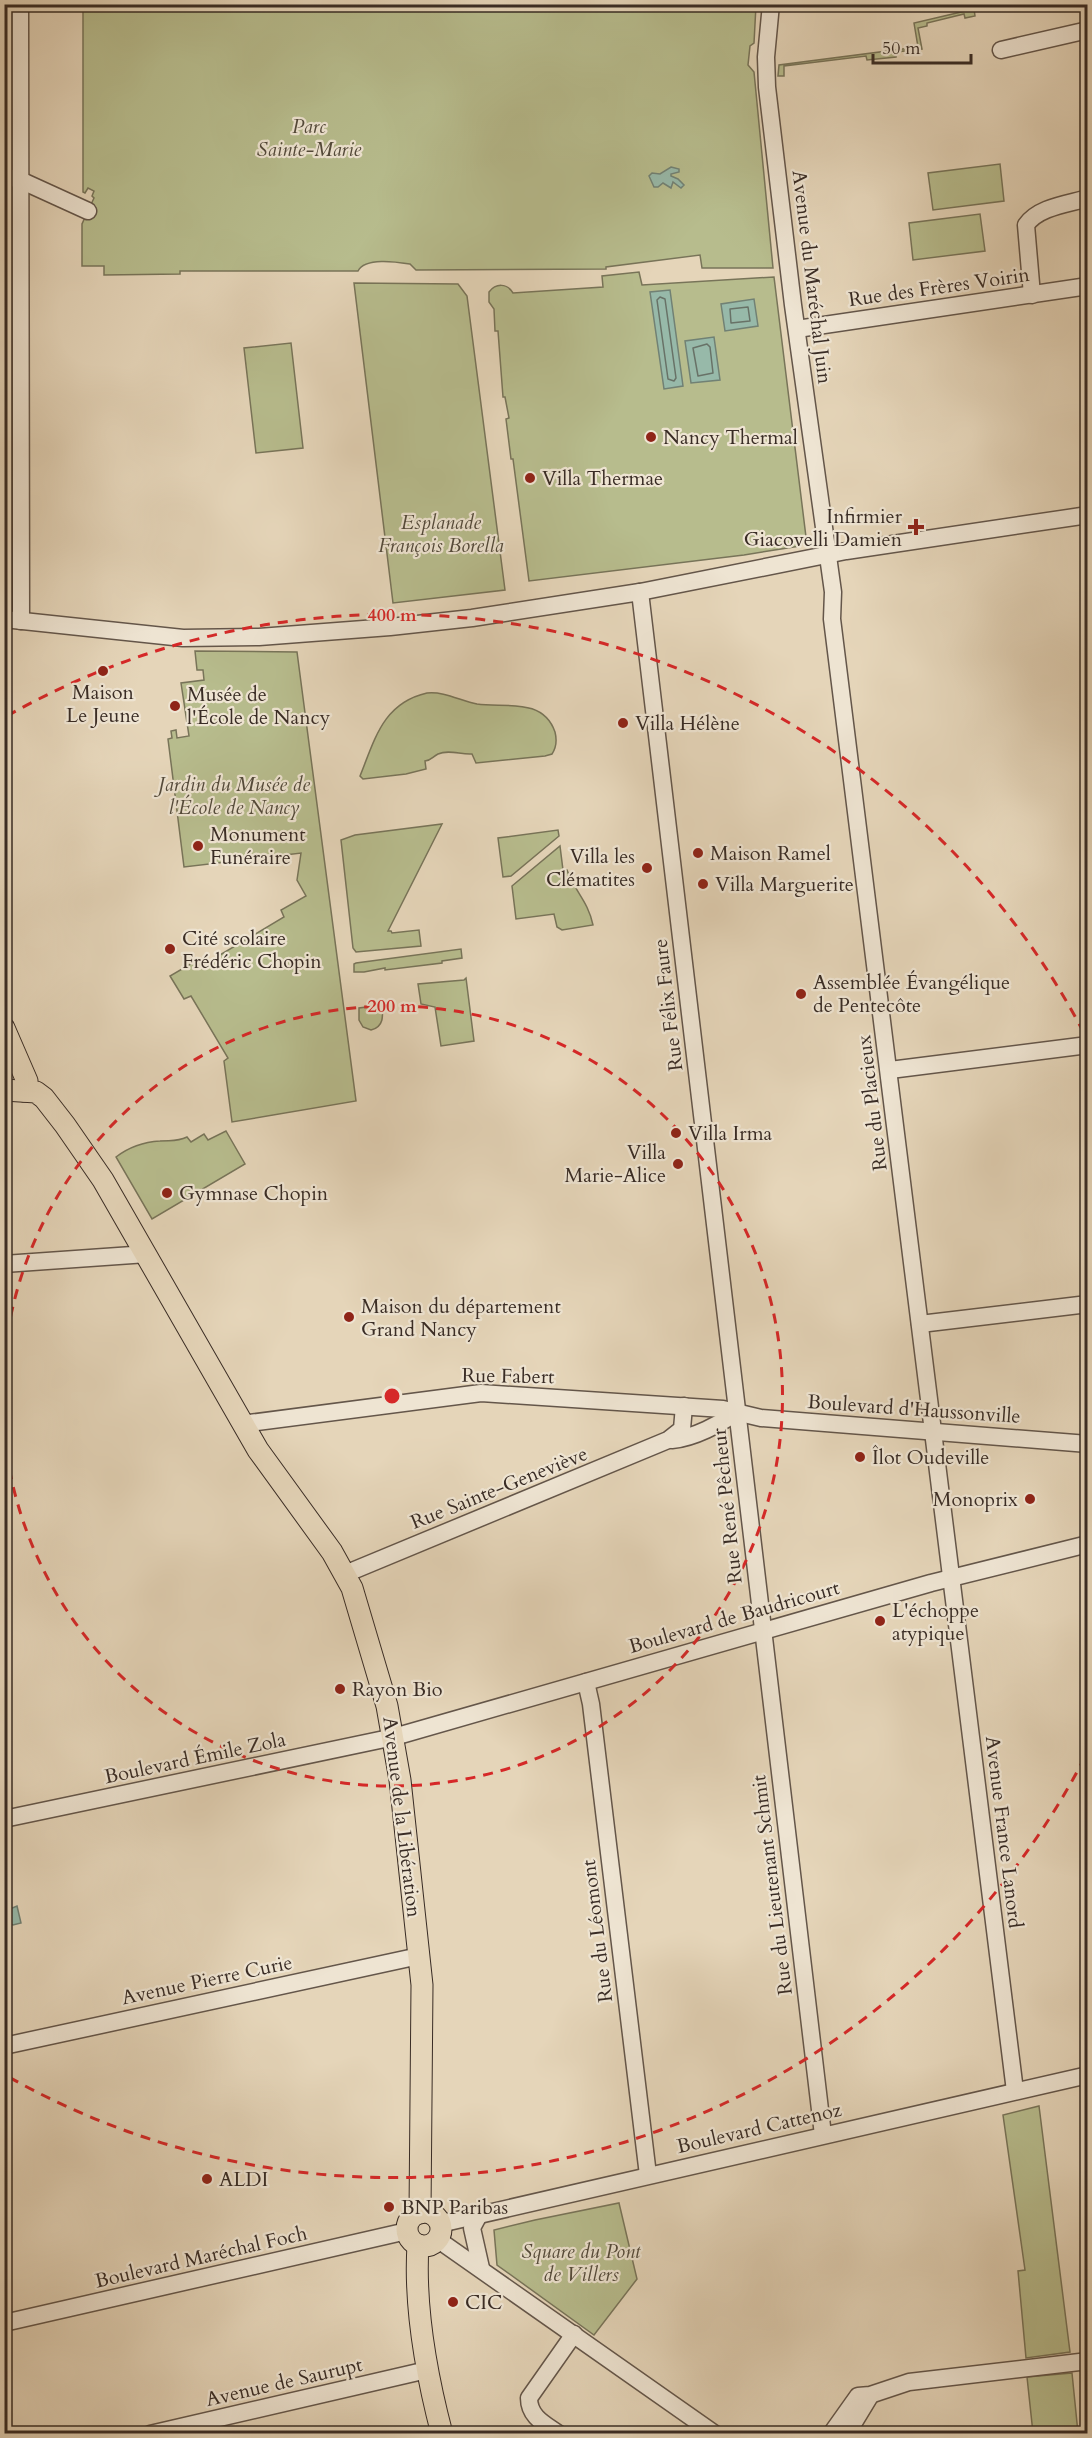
<svg xmlns="http://www.w3.org/2000/svg" width="1092" height="2438" viewBox="0 0 1092 2438" font-family="Cardo,serif">
<style>
.green{fill:#b7bc8d;stroke:#787459;stroke-width:1.5}
.water{fill:#97b9a9;stroke:#718174;stroke-width:1.5}
.lines{fill:none;stroke-linecap:round;stroke-linejoin:round}
.shore{stroke:#687267;stroke-width:1.5}
.minor-casing{stroke:#64564a;stroke-width:19}
.major-casing{stroke:#392c25;stroke-width:23}
.minor{stroke:#eee4d2;stroke-width:16}
.major{stroke:#e5d5b9;stroke-width:21}
.ring{fill:none;stroke:#d62828;stroke-width:3;stroke-dasharray:10 8}
.poi-dot{fill:#8f2418;stroke:#eee4d2;stroke-width:2}
.labels{text-anchor:middle;dominant-baseline:central;stroke-width:4.5;stroke-linejoin:round;paint-order:stroke}
.park-label{font-size:20px;font-style:italic;fill:#52493a;stroke:#eee4d2}
.street-label{font-size:20px;fill:#392c25;stroke:#eee4d2}
.poi-label{font-size:20px;fill:#392c25;stroke:#eee4d2;text-anchor:start}
.centre{fill:#d62828;stroke:#eee4d2;stroke-width:3}
.ring-label{font-size:18px;text-anchor:middle;font-weight:bold;fill:#d62828;stroke:#eee4d2;stroke-width:4.5;stroke-linejoin:round;paint-order:stroke}
</style>
<rect width="100%" height="100%" fill="#e5d5b9"/>
<filter id="stains"><feTurbulence type="fractalNoise" baseFrequency=".00333" numOctaves="4"/><feColorMatrix values="0 0 0 0 .2 0 0 0 0 .09 0 0 0 0 .02 0 0 0 .5 -.17"/></filter>
<radialGradient id="worn" r=".72"><stop offset=".6" stop-color="#630" stop-opacity="0"/><stop offset="1" stop-color="#630" stop-opacity=".3"/></radialGradient>
<g class="green">
<path d="M83,5H756L754,43L750,46L748,65L754,72L773,268H702L700,255L606,267V269L416,270L410,264C397,262 365,257 358,271H180V274L104,275V266H82V224L94,198L92,196L94,191L88,188L85,193L83,192Z"/>
<path d="M974,9L975,16L965,18L964,14L927,23V26L918,28L922,49L896,52V57L867,60L866,56L784,66V76H778L779,65L918,47L914,23Z"/>
<path d="M1000,164L1004,201L933,210L928,173Z"/>
<path d="M980,214L985,251L913,260L909,223Z"/>
<path d="M639,272L642,285L774,277L806,537L800,546L744,555L529,581L513,459H511L506,419L509,418L505,397H503L498,331H495L494,309L489,302V292C496,283 507,283 513,293L603,287L602,276Z"/>
<path d="M354,283L458,284L467,296L505,590L393,603Z"/>
<path d="M291,343L303,448L256,453L244,348Z"/>
<path d="M195,651L297,652L356,1101L232,1122L224,1061L228,1058L191,996L184,999L170,976L199,959L203,965L284,917L281,910L306,896L297,880L301,853L184,867L168,739L172,738L171,731L176,730L177,738L189,736L181,683L204,680L203,670H197Z"/>
<path d="M427,693C444,691 461,701 477,704C504,708 543,697 555,732C557,740 556,748 552,754L545,756L476,763L472,754C461,755 449,749 438,754C432,757 432,760 425,761L426,769L406,774L363,779L360,776C375,739 383,703 427,693Z"/>
<path d="M442,824L388,931H391L392,933L419,930L421,946L356,952L353,948L341,840L355,835Z"/>
<path d="M558,830L559,836L511,876L503,877L498,838Z"/>
<path d="M560,846L563,870H567C575,892 588,901 593,925L562,930L557,927L554,914L516,919L512,886Z"/>
<path d="M461,949L462,958L442,961V963L385,970V968L364,972H354V964L356,963Z"/>
<path d="M466,978L474,1041L441,1046L435,1007L421,1004L418,984L464,980Z"/>
<path d="M382,1005C383,1016 384,1027 371,1030L363,1027L359,1020V1008Z"/>
<path d="M226,1131L245,1164L152,1219L116,1157C129,1147 143,1142 160,1141C171,1140 177,1142 187,1137L191,1142L204,1134L208,1140Z"/>
<path d="M1039,2106L1070,2352L1026,2358L1018,2271L1025,2270L1003,2115Z"/>
<path d="M619,2203L637,2279L594,2335L497,2265L494,2230L535,2220Z"/>
<path d="M1072,2373L1078,2433H1033L1027,2377Z"/>
</g>
<g class="water">
<path d="M671,167L679,169V172L671,174V176L678,179L684,185L681,188L673,182L671,188L663,183L658,187H654L649,176L652,173L660,174Z"/>
<path d="M670,290L683,386L664,389L650,292Z"/>
<path d="M754,299L758,326L725,331L721,304Z"/>
<path d="M714,337L720,380L691,383L685,341Z"/>
<path d="M17,1906L21,1923L13,1925L5,1922V1911Z"/>
</g>
<g class="lines">
<g class="shore">
<path d="M660,297L665,299L676,378L674,381L668,379L657,300Z"/>
<path d="M748,307L750,321L731,323L730,309Z"/>
<path d="M707,344L710,347L713,373L698,376L693,348Z"/>
</g>
<defs>
<g id="minor">
<path d="M20,4L21,621"/>
<path d="M771,4L766,57L767,87L793,305L833,592L832,619L1015,2091"/>
<path d="M1001,50L1088,30"/>
<path d="M4,176L20,180L88,211"/>
<path d="M1032,295L1026,225C1038,207 1068,204 1088,198"/>
<path d="M797,329L1088,286"/>
<path d="M640,592L823,2135"/>
<path d="M4,619L183,638L259,637L390,627L472,618L640,592L846,551L1088,515"/>
<path d="M890,1070L1088,1045"/>
<path d="M4,1264L147,1254"/>
<path d="M920,1324L1088,1304"/>
<path d="M242,1424L481,1393L723,1409L761,1418L1088,1444"/>
<path d="M672,1440C694,1438 720,1424 737,1412"/>
<path d="M345,1574L668,1440L682,1429L684,1406"/>
<path d="M586,1682L591,1704L648,2175"/>
<path d="M4,1819L394,1737L931,1583L1088,1544"/>
<path d="M4,2046L419,1956"/>
<path d="M479,2215L472,2228L481,2268"/>
<path d="M440,2224L1088,2075"/>
<path d="M437,2239L715,2434"/>
<path d="M4,2323L407,2231"/>
<path d="M150,2434L427,2370"/>
<path d="M559,2434C545,2424 529,2417 529,2398L574,2334"/>
<path d="M831,2434L858,2396L870,2395L909,2382L1088,2361"/>
<path d="M847,2434L870,2396"/>
</g>
<g id="major">
<path d="M4,1028L27,1081L24,1091"/>
<path d="M4,1090L36,1092L44,1098L65,1125L103,1180L258,1450L332,1552L352,1588L387,1706L400,1780L422,1985L420,2213"/>
<circle cx="424" cy="2229" r="17"/>
<path d="M418,2245C414,2308 426,2373 442,2434"/>
</g>
</defs>
<use href="#minor" class="minor-casing"/>
<use href="#major" class="major-casing"/>
<use href="#minor" class="minor"/>
<use href="#major" class="major"/>
</g>
<g class="ring">
<path d="M5 1352A390 390 0 1 1 5 1440"/>
<path d="M1085 1757A781 781 0 0 1 7 2076M7 716A781 781 0 0 1 1085 1035"/>
</g>
<g class="poi-dot">
<circle cx="651" cy="437" r="6"/>
<circle cx="530" cy="478" r="6"/>
<path d="M913 518h6v6h6v6h-6v6h-6v-6h-6v-6h6z"/>
<circle cx="103" cy="671" r="6"/>
<circle cx="175" cy="706" r="6"/>
<circle cx="623" cy="723" r="6"/>
<circle cx="198" cy="846" r="6"/>
<circle cx="698" cy="853" r="6"/>
<circle cx="647" cy="868" r="6"/>
<circle cx="703" cy="884" r="6"/>
<circle cx="170" cy="949" r="6"/>
<circle cx="801" cy="994" r="6"/>
<circle cx="676" cy="1133" r="6"/>
<circle cx="678" cy="1164" r="6"/>
<circle cx="167" cy="1193" r="6"/>
<circle cx="349" cy="1317" r="6"/>
<circle cx="860" cy="1457" r="6"/>
<circle cx="1030" cy="1499" r="6"/>
<circle cx="880" cy="1621" r="6"/>
<circle cx="340" cy="1689" r="6"/>
<circle cx="207" cy="2179" r="6"/>
<circle cx="389" cy="2207" r="6"/>
<circle cx="453" cy="2302" r="6"/>
</g>
<g class="labels">
<g class="park-label">
<text x="309" y="126">Parc<tspan x="309" dy="23">Sainte-Marie</tspan></text>
<text x="441" y="522">Esplanade<tspan x="441" dy="23">François Borella</tspan></text>
<text x="234" y="784">Jardin du Musée de<tspan x="234" dy="23">l'École de Nancy</tspan></text>
<text x="581" y="2251">Square du Pont<tspan x="581" dy="23">de Villers</tspan></text>
</g>
<g class="street-label">
<text transform="translate(812 277) rotate(83)">Avenue du Maréchal Juin</text>
<text transform="translate(939 287) rotate(-8)">Rue des Frères Voirin</text>
<text transform="translate(668 1005) rotate(-97)">Rue Félix Faure</text>
<text transform="translate(872 1103) rotate(-97)">Rue du Placieux</text>
<text transform="translate(508 1376) rotate(1)">Rue Fabert</text>
<text transform="translate(914 1409) rotate(4)">Boulevard d'Haussonville</text>
<text transform="translate(499 1488) rotate(-22)">Rue Sainte-Geneviève</text>
<text transform="translate(727 1506) rotate(-96)">Rue René Pêcheur</text>
<text transform="translate(734 1617) rotate(-16)">Boulevard de Baudricourt</text>
<text transform="translate(195 1758) rotate(-12)">Boulevard Émile Zola</text>
<text transform="translate(402 1817) rotate(83)">Avenue de la Libération</text>
<text transform="translate(1004 1832) rotate(83)">Avenue France Lanord</text>
<text transform="translate(772 1885) rotate(-97)">Rue du Lieutenant Schmit</text>
<text transform="translate(597 1931) rotate(-97)">Rue du Léomont</text>
<text transform="translate(207 1980) rotate(-12)">Avenue Pierre Curie</text>
<text transform="translate(759 2128) rotate(-13)">Boulevard Cattenoz</text>
<text transform="translate(201 2257) rotate(-13)">Boulevard Maréchal Foch</text>
<text transform="translate(284 2382) rotate(-13)">Avenue de Saurupt</text>
</g>
<g class="poi-label">
<text x="663" y="437">Nancy Thermal</text>
<text x="542" y="478">Villa Thermae</text>
<text x="902" y="516" text-anchor="end">Infirmier<tspan x="902" dy="23">Giacovelli Damien</tspan></text>
<text x="103" y="692" text-anchor="middle">Maison<tspan x="103" dy="23">Le Jeune</tspan></text>
<text x="187" y="694">Musée de<tspan x="187" dy="23">l'École de Nancy</tspan></text>
<text x="635" y="723">Villa Hélène</text>
<text x="210" y="834">Monument<tspan x="210" dy="23">Funéraire</tspan></text>
<text x="710" y="853">Maison Ramel</text>
<text x="635" y="856" text-anchor="end">Villa les<tspan x="635" dy="23">Clématites</tspan></text>
<text x="715" y="884">Villa Marguerite</text>
<text x="182" y="938">Cité scolaire<tspan x="182" dy="23">Frédéric Chopin</tspan></text>
<text x="813" y="982">Assemblée Évangélique<tspan x="813" dy="23">de Pentecôte</tspan></text>
<text x="688" y="1133">Villa Irma</text>
<text x="666" y="1152" text-anchor="end">Villa<tspan x="666" dy="23">Marie-Alice</tspan></text>
<text x="179" y="1193">Gymnase Chopin</text>
<text x="361" y="1306">Maison du département<tspan x="361" dy="23">Grand Nancy</tspan></text>
<text x="872" y="1457">Îlot Oudeville</text>
<text x="1018" y="1499" text-anchor="end">Monoprix</text>
<text x="892" y="1610">L'échoppe<tspan x="892" dy="23">atypique</tspan></text>
<text x="352" y="1689">Rayon Bio</text>
<text x="219" y="2179">ALDI</text>
<text x="401" y="2207">BNP Paribas</text>
<text x="465" y="2302">CIC</text>
</g>
</g>
<circle cx="392" cy="1396" r="9" class="centre"/>
<g class="ring-label">
<text x="392" y="621">400 m</text>
<text x="392" y="1012">200 m</text>
</g>
<rect width="1092" height="2438" fill="none" stroke="#e5d5b9" stroke-width="24"/>
<rect x="6" y="6" width="1080" height="2426" fill="none" stroke="#392c25" stroke-width="3"/>
<rect x="12" y="12" width="1068" height="2414" fill="none" stroke="#392c25" stroke-width="1.5"/>
<path d="M873 54v9h98v-9" fill="none" stroke="#392c25" stroke-width="3"/>
<text x="882" y="54" font-size="18" fill="#392c25" stroke="#eee4d2" stroke-width="4.5" paint-order="stroke">50 m</text>
<rect width="100%" height="100%" filter="url(#stains)"/>
<rect width="100%" height="100%" fill="url(#worn)"/>
</svg>
